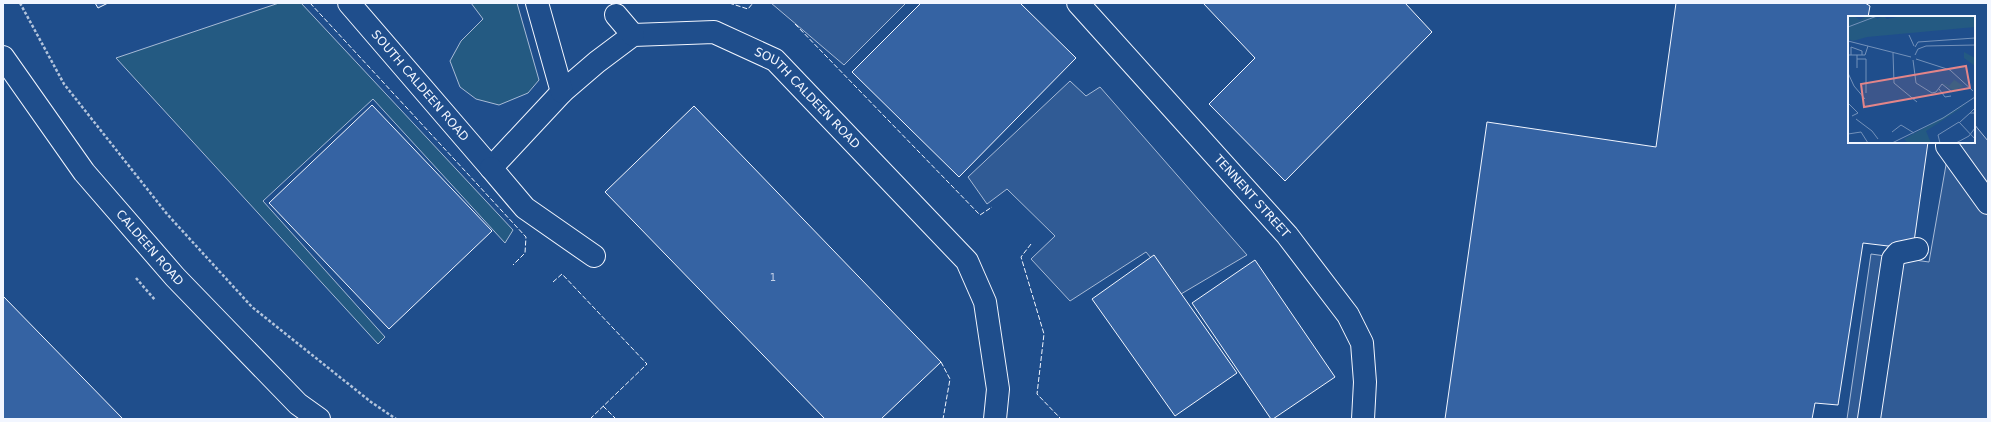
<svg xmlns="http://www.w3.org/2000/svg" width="1991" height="422" font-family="'DejaVu Sans',sans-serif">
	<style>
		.green { fill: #245a82; stroke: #a8bbd7 }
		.parking { fill: #305b95; stroke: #a8bbd7 }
		.building { fill: #3563a3; stroke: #f2f6ff }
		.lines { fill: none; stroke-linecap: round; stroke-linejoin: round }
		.minor-casing { stroke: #f2f6ff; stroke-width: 24 }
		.path { stroke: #b3c4dc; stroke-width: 2.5; stroke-dasharray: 3 2; stroke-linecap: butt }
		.minor { stroke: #1f4e8c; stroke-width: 22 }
		.fence { stroke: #f2f6ff; stroke-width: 1; stroke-dasharray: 5 2; stroke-linecap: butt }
		.labels { text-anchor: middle; stroke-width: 3; stroke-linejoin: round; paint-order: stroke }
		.number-label { font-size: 10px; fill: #c3d1e8 }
		.street-label { font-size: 12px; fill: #f2f6ff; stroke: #1f4e8c }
		.inset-road { fill: none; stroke: #7391ba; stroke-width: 1 }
		.view { fill: #e38589; fill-opacity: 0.15; stroke: #e38589; stroke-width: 2 }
		.inset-edge { fill: none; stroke: #f2f6ff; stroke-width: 2 }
	</style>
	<rect width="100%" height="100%" fill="#1f4e8c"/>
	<path class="green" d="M279 3H301L513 230 505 243 373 99 263 201 385 337 378 344 116 58Z
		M471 3H517L539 80 528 93 499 105 476 99 460 87 450 61 461 41 483 19Z"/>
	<path class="parking" d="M771 3H906L844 65Z
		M1070 81 1086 96 1100 87 1247 255 1181 294 1146 252 1070 301 1031 259 1055 236 1007 189 987 204 968 177Z
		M1974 124 1988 141V419H1847L1871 254 1929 262 1950 142H1974Z"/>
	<path class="building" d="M95 3H108L98 8Z
		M921 3H1020L1076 58 959 177 852 72Z
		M1203 3H1405L1432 32 1285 181 1209 104 1255 58Z
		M1676 3H1865L1870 6 1868 17H1849V142H1928L1913 249 1863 243 1838 405 1815 403 1812 419H1445L1487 122 1656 147Z
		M372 105 492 231 389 329 269 203Z
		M694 106 941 362 881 419H825L605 192Z
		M1154 255 1237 373 1175 416 1092 299Z
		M1255 260 1335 377 1273 419H1271L1192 303Z
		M3 296 123 419H3Z"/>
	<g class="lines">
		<g class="minor-casing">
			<g id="minor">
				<path id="s1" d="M349 3 491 168 562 92 597 62 633 35 714 32 775 60 967 261 985 302 998 389 995 419"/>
				<path d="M537 3 562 92"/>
				<path id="s2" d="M1078 3 1287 235 1348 315 1362 343 1365 382 1363 419"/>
				<path d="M616 15 633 35"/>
				<path id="s3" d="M3 57 84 172 175 277 298 404 319 419"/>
				<path d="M1947 146 1988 203"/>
				<path d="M491 168 525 208 594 256"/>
				<path d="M1869 419 1893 259 1898 253 1917 249"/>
			</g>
		</g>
		<path class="path" d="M20 3 64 84 167 214 252 307 371 402 396 419
			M136 278 155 300"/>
		<use href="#minor" class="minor"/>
		<path class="fence" d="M310 3 526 237 525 253 513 265
			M729 3 748 9 753 3
			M795 24 980 215 992 207
			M1031 244 1021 257 1044 334 1037 394 1061 419
			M553 282 562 274 647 364 590 419
			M941 362 950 379 943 419
			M603 406 616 419"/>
	</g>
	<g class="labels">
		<g class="number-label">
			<text x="773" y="281">1</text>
		</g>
		<g class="street-label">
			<text dy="4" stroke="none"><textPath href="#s1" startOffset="109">SOUTH CALDEEN ROAD</textPath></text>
			<text dy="4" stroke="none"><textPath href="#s1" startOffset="610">SOUTH CALDEEN ROAD</textPath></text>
			<text dy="4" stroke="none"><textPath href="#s2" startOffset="260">TENNENT STREET</textPath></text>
			<text dy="4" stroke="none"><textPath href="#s3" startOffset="241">CALDEEN ROAD</textPath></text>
		</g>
	</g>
	<g transform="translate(1848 16)">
		<rect width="127" height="127" fill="#1f4e8c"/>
		<path d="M0 0H6L12 4 18 0H28L29 3 36 0 39 3 54 0H127V11L19 21 5 25 0 23ZM116 36 127 42V50L116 42ZM98 58 115 70 106 75 92 65 101 70 106 64ZM121 87 78 115 83 127H60L56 123Z" fill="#245a82"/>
		<path class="inset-road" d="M0 11 29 0M61 19 66 30M0 25 63 41M67 31 70 26 127 22M45 37 46 67 69 86M0 39H17L20 30M3 39V31L14 35V39M9 39V52M67 39 70 33 78 30 127 29M9 43H18V77M68 43 102 54 125 75M65 44 68 67 84 77 88 76 94 68 104 76M0 57 6 70 17 83M91 73 97 81 103 80M0 87 10 97 4 100M127 94 126 93 122 97H127M8 103 24 115 30 123M112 106 122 97M44 116 53 109 66 117M0 118 13 116 20 127M44 127 95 102 127 81M92 127 90 119 111 106 127 123M108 127 121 120 127 112"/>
		<path class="view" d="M118 50 122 72 16 91 13 68Z"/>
		<rect width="127" height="127" class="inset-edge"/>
	</g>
	<rect width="1991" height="422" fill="none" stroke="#f2f6ff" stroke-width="8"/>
</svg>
